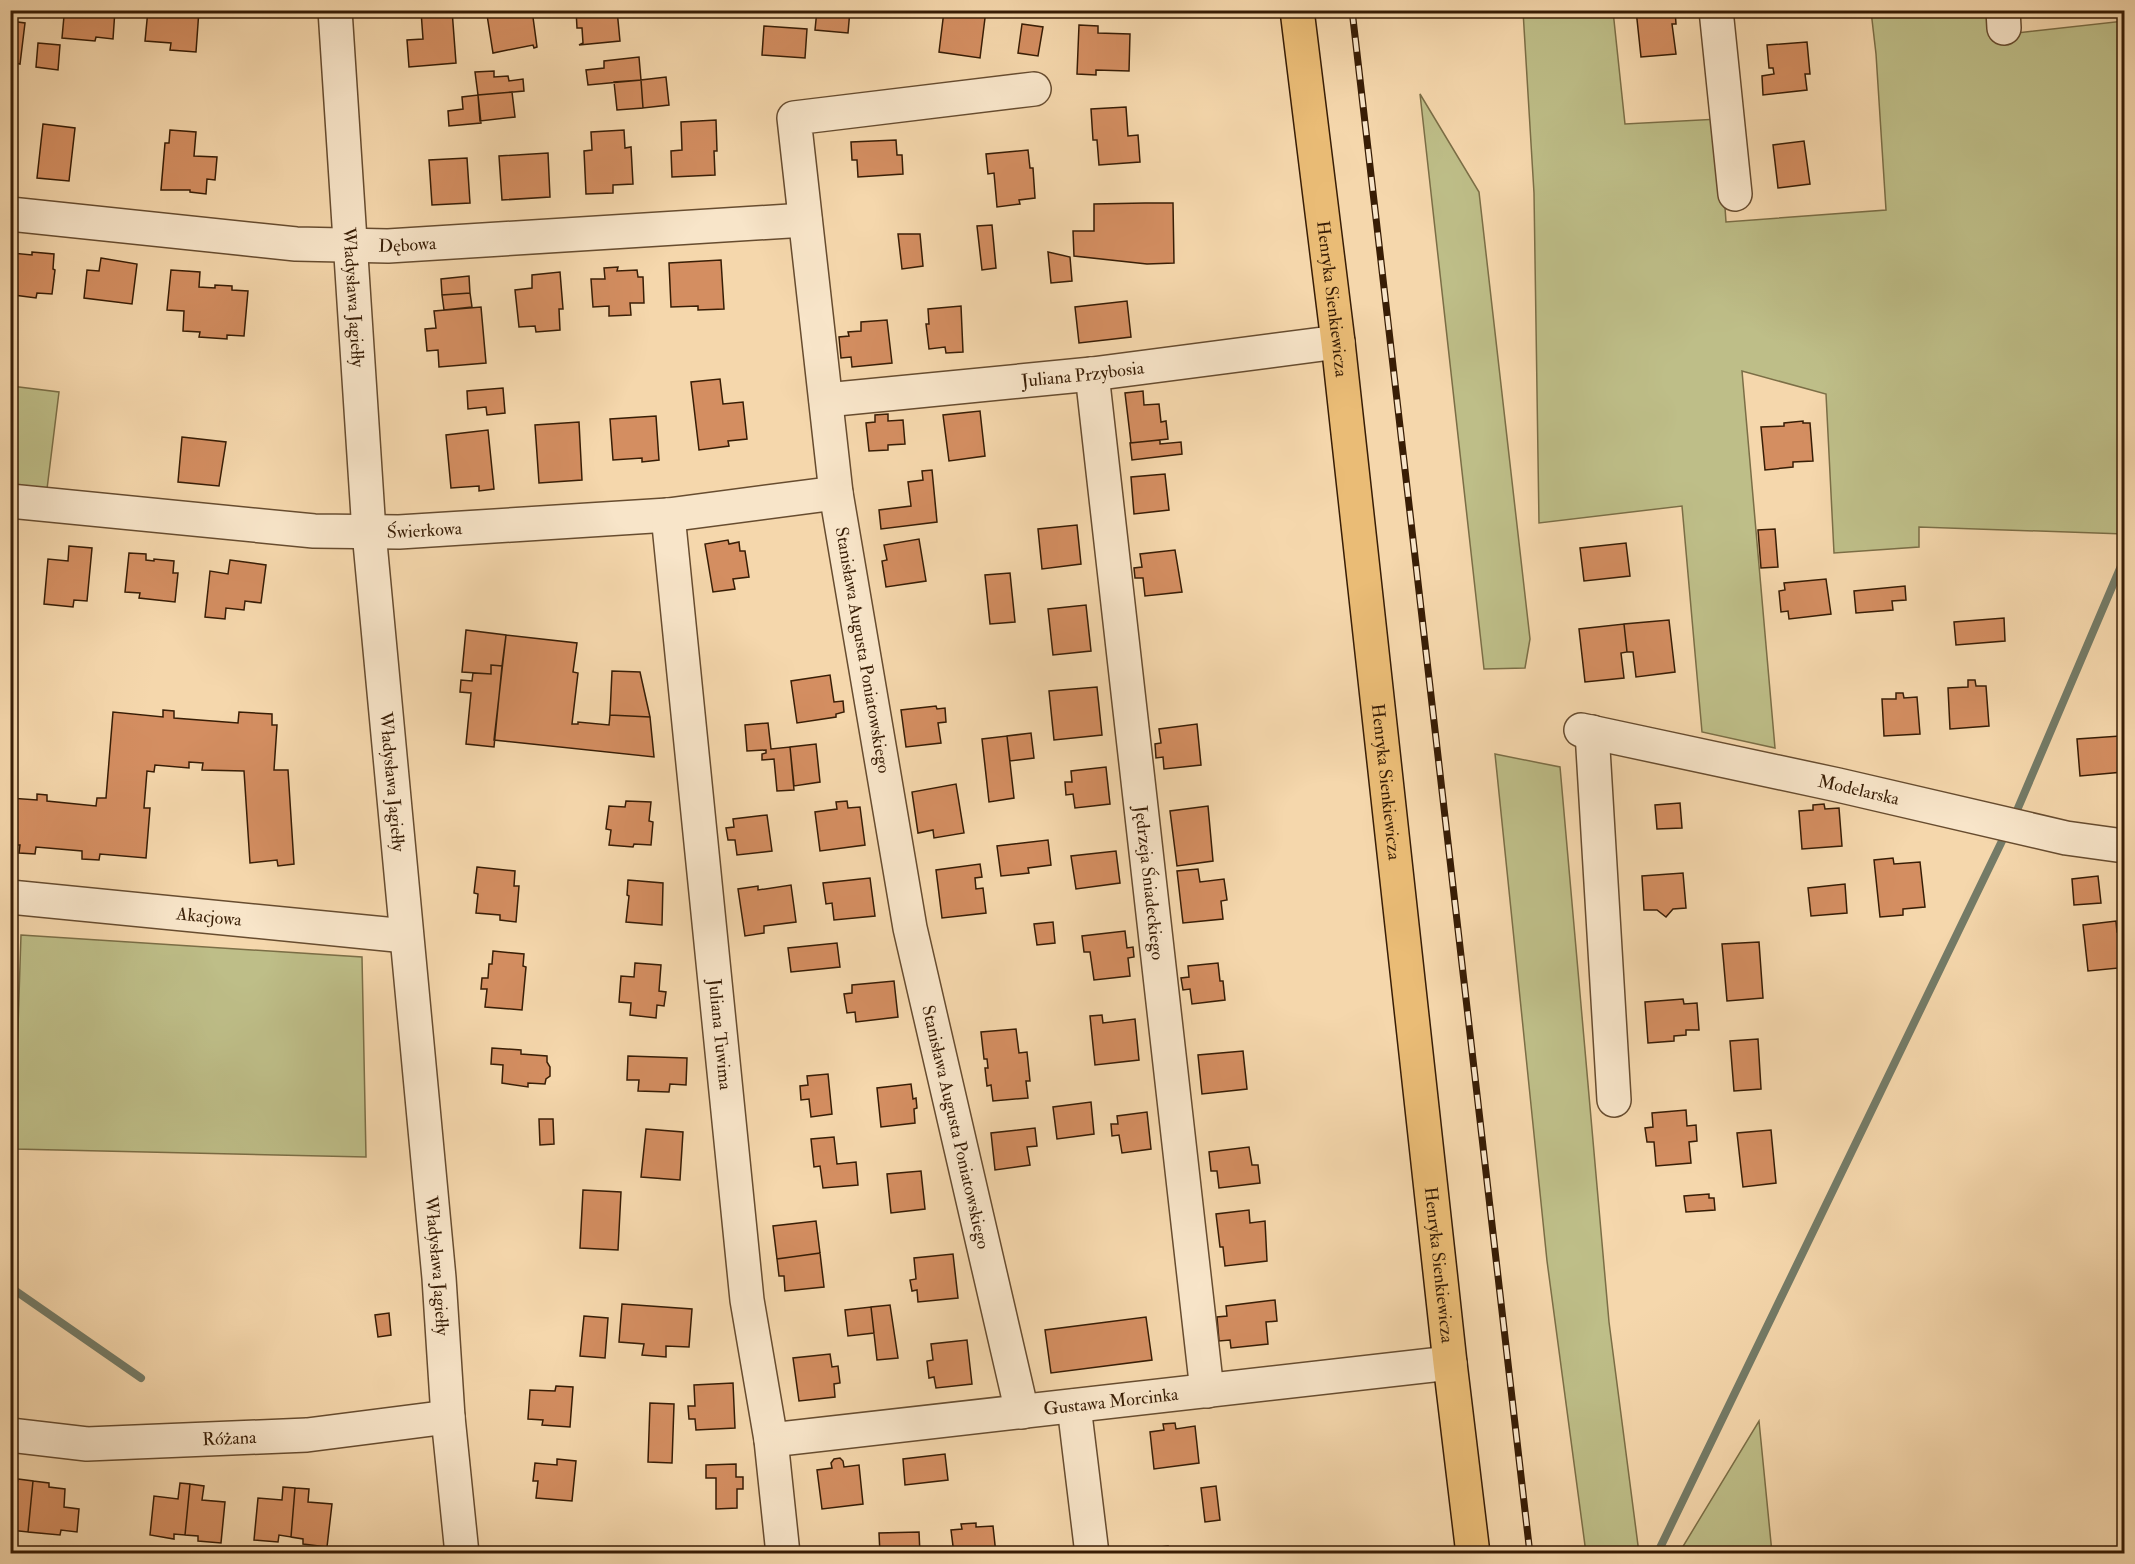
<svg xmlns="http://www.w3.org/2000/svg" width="2135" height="1564" font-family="'IM FELL Double Pica',serif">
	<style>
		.green { fill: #bebe88; stroke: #7b6e46; stroke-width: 1.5 }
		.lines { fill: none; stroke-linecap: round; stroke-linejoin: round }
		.stream { stroke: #747b67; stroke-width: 8 }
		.building { fill: #d48e61; stroke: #381d05; stroke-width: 1.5 }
		.minor-casing { stroke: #674c2f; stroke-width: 36 }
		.major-casing { stroke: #381d05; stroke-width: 36 }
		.minor { stroke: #f8e5c9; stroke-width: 33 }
		.major { stroke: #eabc76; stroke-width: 33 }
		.rail-casing { stroke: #381d05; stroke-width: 7 }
		.rail { stroke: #f8e5c9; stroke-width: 4.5; stroke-dasharray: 14; stroke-linecap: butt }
		.labels { text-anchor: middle; stroke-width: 4.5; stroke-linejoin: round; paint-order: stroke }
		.street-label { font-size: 18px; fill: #381d05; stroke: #f8e5c9 }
	</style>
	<rect width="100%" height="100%" fill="#f5d7ac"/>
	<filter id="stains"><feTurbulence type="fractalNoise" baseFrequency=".00333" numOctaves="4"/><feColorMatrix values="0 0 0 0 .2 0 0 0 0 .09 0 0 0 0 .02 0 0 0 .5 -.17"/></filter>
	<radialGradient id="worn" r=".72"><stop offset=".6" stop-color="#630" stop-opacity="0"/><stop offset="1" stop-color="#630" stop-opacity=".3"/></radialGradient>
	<path class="green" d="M1523 11H1613L1625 124 1719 119 1726 222 1886 210 1876 54 1871 11H1991L2017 33 2124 21V534L1919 527V547L1834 553 1826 394 1742 371 1775 748 1702 732 1682 506 1539 523 1534 193Z
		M1420 94 1479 192 1530 639 1525 668 1484 669Z
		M11 386 59 392 47 489 11 486Z
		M1495 754 1560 767 1609 1322 1639 1553H1586L1547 1261Z
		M21 935 362 957 366 1157 14 1149Z
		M1759 1421 1772 1553H1679Z"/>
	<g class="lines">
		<path class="stream" d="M2018 808 2124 559
			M10 1287 141 1378
			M1657 1554 2002 841"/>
	</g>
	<path class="building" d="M69 10H115L113 39 96 37 95 41 62 38 64 16H69Z
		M148 10H199L196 52 170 50 171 43 145 41Z
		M452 10 456 63 409 67 407 40 423 39 421 11Z
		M508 10H532L537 47 534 48 533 45 493 53 487 15 508 12Z
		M576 10H617L620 41 579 45 583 43 582 28H577Z
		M817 10H850L848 33 815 30Z
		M958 10H986L980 58 939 52 944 11 958 13Z
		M1636 10H1675L1676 24H1672L1676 54 1641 57Z
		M10 21 25 23 20 64 10 62Z
		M1022 24 1043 27 1038 56 1018 53Z
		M1079 25 1098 26V33L1130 34 1129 71 1096 70V75L1077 74Z
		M764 26 807 29 805 58 762 55Z
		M1807 42 1810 74H1805L1807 90 1763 95 1762 76 1774 74 1773 68H1769L1767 45Z
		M38 43 60 45 58 70 36 67Z
		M639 57 641 80 588 85 586 70 604 68V61Z
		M494 71V77L508 76 509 81 523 79 524 91 478 95 475 72Z
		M666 77 669 105 643 108 641 80Z
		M641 80 643 108 617 110 614 82Z
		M512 92 515 117 480 121 478 95Z
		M478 95 481 123 449 126 448 111 463 109 462 97Z
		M1126 107 1128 136 1138 135 1140 162 1099 165 1097 140H1093L1091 109Z
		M716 120 717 151H714L715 175 672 177 671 151 682 150 681 122Z
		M43 124 75 128 69 181 37 178Z
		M170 130 196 132 194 156 217 157 215 180 207 179 206 194 190 192V190H161L165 143H169Z
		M624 130 625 148 631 147 633 184 613 185V193L586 194 584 151 592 150 591 132Z
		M896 140 897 155H902L903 174 858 177 857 160H852L851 142Z
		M1804 141 1810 184 1778 188 1773 145Z
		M1028 150 1030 168H1033L1035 198 1019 200 1020 204 997 207 994 173 988 174 986 154Z
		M548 153 550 197 502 200 499 156Z
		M467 158 470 203 432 205 429 160Z
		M1145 203H1173L1174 263 1147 264 1074 256 1073 231H1094V204Z
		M992 225 996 268 982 270 977 226Z
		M898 234H920L923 266 902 269Z
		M32 252 54 254 53 269 55 270 52 294 37 293 36 298 14 295 16 278H10L12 253 32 255Z
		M1048 252 1070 257 1072 281 1051 283Z
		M101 258 137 264 132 304 84 298 87 270 99 271Z
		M721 260 724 309 698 310V306L671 307 669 263Z
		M618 267 617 271 637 270 638 277H643L644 303H630L631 315 609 316V306L593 307 591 279H605L604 268Z
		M171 270 200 272 199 287 215 288V285L232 286V290L248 291 244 336 227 335V339L199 337 200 332 183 331 184 311 167 310Z
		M560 272 563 309H559L560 330 536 332 535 326 519 327 515 290 532 288V275Z
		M469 276 470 293 442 295 441 279Z
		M470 293 472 307 444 310 442 295Z
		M1127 301 1131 337 1079 343 1075 307Z
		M961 306 963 352 946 353 945 347 929 349 926 324H929L928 309Z
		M481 307 486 363 439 367 438 350 427 351 425 329 436 328 434 311Z
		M887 320 892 363 852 367 851 357 841 358 839 337 849 336 848 332 861 331V322Z
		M720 379 723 404 743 402 747 439 728 441 729 446 699 450 691 382Z
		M503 388 505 413 487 415 486 407 468 409 467 391Z
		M1143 391 1144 405 1159 404 1161 422 1166 421 1168 439 1131 443 1125 393Z
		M980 411 985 456 949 461 943 415Z
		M888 414V421L903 420 905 444 888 445V450L869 451 866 423 875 422V415Z
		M656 416 659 460 642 462V458L613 460 610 419Z
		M1803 421V423H1810L1813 461 1793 462V467L1765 470 1761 427 1784 426V423Z
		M579 422 582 480 539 483 535 425Z
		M488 430 494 489 479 491V486L451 488 446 435Z
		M182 437 226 442 219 486 178 482Z
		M1160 440V444L1181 442 1182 454 1132 460 1130 443Z
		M932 470 937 522 881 529 879 510 911 506 908 482 923 480 922 471Z
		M1165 474 1169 510 1134 514 1131 477Z
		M1077 525 1081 564 1042 569 1038 529Z
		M1775 529 1778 567 1761 568 1758 530Z
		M919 539 926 581 886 587 882 561 887 560 884 545Z
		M728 540 729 544 739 542 740 551H745L749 577 733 579 735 589 713 592 705 544Z
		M1626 543 1630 576 1584 581 1580 548Z
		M69 546 92 548 87 601 74 600 73 607 44 604 48 559 68 561Z
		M1175 550 1182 592 1145 596 1143 578H1135L1134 568 1142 567 1140 554Z
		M129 553 146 554V560L154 561V559L174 561 173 573H178L175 602 139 598 140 593 125 592Z
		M230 560 266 565 261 603 245 601 244 610 226 608 225 619 205 617 210 571 228 574Z
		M1010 573 1015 622 990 624 985 575Z
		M1826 579 1831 614 1789 619 1788 611 1781 612 1779 591 1785 590 1784 583Z
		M1905 586 1906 600 1892 601 1893 610 1856 613 1854 591Z
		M1086 605 1091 651 1053 655 1048 609Z
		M2004 618 2005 641 1956 645 1954 622Z
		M1669 620 1675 672 1636 677 1633 652H1627L1624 624Z
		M1624 624 1627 652 1621 653 1624 678 1585 682 1579 629Z
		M466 630 506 635 502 666 491 665V674L462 672Z
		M506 635 577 643 573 672 578 673 572 724H578V722L609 725 610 715 650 717 654 757 494 740Z
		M491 665 502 666 494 747 466 744 471 693 460 692 461 680 472 681 473 673 491 674Z
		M612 671 640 672 650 717 610 715Z
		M830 675 834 702 843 701 844 712 836 714V717L797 723 791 681Z
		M1968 680H1975L1976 686H1986L1989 726 1950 729 1948 688 1968 687Z
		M1097 687 1102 735 1054 740 1049 691Z
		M1896 693H1903L1904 698 1917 697 1920 734 1884 736 1882 699H1896Z
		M936 706 937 709 945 708 946 722 938 723 941 743 906 747 901 710Z
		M163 710 174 711V718L238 723 239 712 272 714V725H277L274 770H288L294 864 278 866 277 860 250 863 244 771 202 770 203 763 189 762V768L155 765 154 772 147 771 144 808H150L146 858 100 854 99 860 82 859V851L36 847 35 854 19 853 20 845H10V798L37 800V794L47 795V801L96 806 97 798H106L113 712 163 717Z
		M768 723 771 749 790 747 794 790 777 791 774 759 762 760V754L766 753V750L747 751 745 725Z
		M1197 724 1201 765 1164 769 1163 757 1156 758 1155 744 1161 743 1159 729Z
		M1031 733 1034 758 1010 761 1007 736Z
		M1007 736 1014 798 989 802 982 739Z
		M2120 736 2123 772 2080 776 2077 739Z
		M816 744 820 782 794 786 790 747Z
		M1106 767 1110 804 1075 808 1073 794 1066 795 1065 782H1072L1071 771Z
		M956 784 964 833 934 838 933 830 918 833 912 792Z
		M626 801 651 802 649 821 653 822 651 845 634 844 633 847 609 845 611 830 606 829 609 806 625 807Z
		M847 801 848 808 860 807 865 845 820 851 815 812 837 809 836 802Z
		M1680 803 1682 828 1657 829 1655 805Z
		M1824 804 1825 809 1839 808 1842 846 1802 849 1799 811 1813 810V805Z
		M1208 806 1213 861 1177 866 1170 811Z
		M767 815 772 851 737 855 735 840H728L726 828 734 827 733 819Z
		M1048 840 1051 865 1028 868 1029 873 1001 876 997 846Z
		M1116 851 1120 883 1076 889 1071 856Z
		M1893 858 1894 864 1920 862 1925 907 1903 909V915L1880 917 1874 860Z
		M980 864 982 877 975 878 976 889 983 888 986 913 942 918 936 870Z
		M477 867 515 871 514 886H519L516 922 500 920V915L476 913 478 894 474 893Z
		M1198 869 1200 882 1224 879 1227 900 1221 901 1223 919 1183 923 1177 871Z
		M1683 873 1686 908 1673 909 1666 917 1657 910H1644L1642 876Z
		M2098 876 2101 903 2074 905 2072 879Z
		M870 878 875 916 834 920 832 903 826 904 823 883Z
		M628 880 663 883 662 925 626 922 629 896 627 895Z
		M1845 884 1847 913 1811 916 1808 888Z
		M791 885 796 922 764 926V933L745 936 738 889 758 886V890Z
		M2116 921 2117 932H2124V979L2119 980 2118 968 2088 971 2083 925Z
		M1053 922 1055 943 1037 945 1034 924Z
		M1125 931 1127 948 1133 947 1134 957 1128 958 1130 976 1094 980 1090 952H1084L1082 936Z
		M1759 942 1763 998 1727 1001 1722 944Z
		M837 943 840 967 791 972 788 948Z
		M493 951 524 954 523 966 526 967 522 1010 485 1007 487 989H481L482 978H488L489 964H492Z
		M635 963 661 965 659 991 666 992 664 1006 657 1005 656 1018 630 1015 631 1003 619 1002 621 976 634 977Z
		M1218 963 1220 981H1223L1225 1000 1192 1004 1190 989 1183 990 1181 978 1189 977 1188 966Z
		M894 981 898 1017 856 1022 855 1012 847 1013 844 994 852 993V985Z
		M1683 999 1684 1004 1697 1003 1699 1030H1686V1035L1674 1036V1041L1648 1043 1645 1002Z
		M1102 1015 1103 1023 1135 1019 1139 1060 1095 1065 1090 1016Z
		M1016 1029 1019 1053 1027 1052 1030 1081H1026L1028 1098 993 1101 991 1085 987 1086 985 1068H988L987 1059H984L981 1032Z
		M1758 1039 1761 1089 1734 1091 1730 1041Z
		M492 1048 521 1050V1054L547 1056V1062L550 1067V1076L546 1079 545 1084 528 1083V1087L502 1083 503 1065 491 1064Z
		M1243 1051 1247 1089 1202 1094 1198 1055Z
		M628 1056 687 1058 686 1085 670 1084 669 1092 638 1091 639 1080H627Z
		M828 1074 832 1114 811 1117 809 1099 801 1100 800 1086 808 1085 807 1076Z
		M911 1084 913 1099 916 1098 917 1108 914 1109 915 1123 881 1127 877 1088Z
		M1091 1102 1094 1134 1057 1139 1053 1107Z
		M1686 1110 1687 1126 1696 1125 1697 1141 1689 1142 1691 1163 1656 1166 1654 1142H1647L1645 1128 1653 1127 1652 1113Z
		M1147 1112 1151 1149 1122 1153 1119 1135 1112 1136 1111 1124H1118L1117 1116Z
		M539 1119H553L554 1144 540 1145Z
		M1035 1128 1037 1146 1027 1147 1030 1165 995 1170 991 1133Z
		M646 1129 683 1132 680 1180 641 1177Z
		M1771 1130 1776 1183 1743 1187 1737 1133Z
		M834 1137 837 1164 856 1162 858 1185 823 1188 820 1166 814 1167 811 1139Z
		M1249 1147 1252 1165H1258L1260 1183 1219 1188 1217 1171H1211L1209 1152Z
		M921 1171 925 1209 891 1213 887 1174Z
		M583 1190 621 1192 618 1250 580 1248Z
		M2120 1191H2124L2123 1270 2119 1218 2122 1217Z
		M1709 1194V1198H1714L1715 1210 1686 1212 1684 1196Z
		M1249 1210 1250 1223 1265 1221 1267 1261 1225 1266 1223 1247H1220L1216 1214Z
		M816 1221 820 1253 777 1259 773 1226Z
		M820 1253 824 1287 785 1291 784 1276H779L777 1259Z
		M953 1254 958 1298 918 1302 917 1290 912 1291 910 1280 916 1279 914 1258Z
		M1275 1300 1277 1321 1266 1322 1268 1344 1231 1348 1230 1340 1219 1341 1217 1317 1227 1316 1226 1306Z
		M622 1304 692 1309 689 1347 666 1346V1357L642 1355 644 1344 619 1342Z
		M890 1305 898 1358 877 1360 871 1307Z
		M871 1307 874 1333 848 1336 845 1310Z
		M389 1313 391 1335 378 1337 375 1315Z
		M584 1316 608 1318 605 1358 580 1356Z
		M1146 1317 1152 1360 1051 1373 1045 1330Z
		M967 1340 972 1384 936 1388 934 1377 929 1378 927 1361 933 1360 931 1344Z
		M830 1354 832 1367 838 1366 840 1383 834 1384 835 1397 799 1401 793 1358Z
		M733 1383 735 1428 696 1430 695 1419H689L688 1406H695L694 1385Z
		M556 1386 573 1387 570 1427 542 1425 543 1420 528 1419 530 1390 555 1391Z
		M650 1403 674 1404 672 1463 648 1462Z
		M1175 1423 1176 1429 1195 1426 1199 1463 1154 1469 1150 1432 1164 1430 1163 1424Z
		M945 1454 948 1480 905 1485 903 1459Z
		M840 1458 843 1461 844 1467 859 1465 863 1504 822 1509 817 1470 832 1468 831 1463 834 1459Z
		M557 1459 576 1461 572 1501 536 1498 538 1481H533L535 1463 557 1465Z
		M736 1464V1477H743V1489H737V1508L716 1509V1478H706V1465Z
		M18 1479 33 1481 28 1532 10 1530V1483L17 1484Z
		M33 1481 49 1483V1487L65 1489 64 1507 79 1509 77 1532 61 1530 60 1535 28 1532Z
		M180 1483 190 1484 185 1535 174 1534V1539L150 1535 154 1496 178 1499Z
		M190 1484 204 1486 202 1500 225 1502 221 1543 198 1541V1536L185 1535Z
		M1216 1486 1220 1520 1205 1522 1201 1488Z
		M283 1487 295 1488 291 1537 279 1535 278 1542 254 1540 258 1498 282 1500Z
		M295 1488 309 1489 308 1502 332 1504 327 1547 303 1544V1539L291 1537Z
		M976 1523V1527L993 1526 996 1554H954L951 1530 962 1529 961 1524Z
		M919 1532 920 1554H880L879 1533Z
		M1168 1546V1554H1143L1142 1549Z"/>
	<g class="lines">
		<g class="minor-casing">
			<g id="minor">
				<path id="s1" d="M335 10 369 532 439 1278 448 1417 462 1554"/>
				<path d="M1716 10 1735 194"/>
				<path d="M2003 10 2004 28"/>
				<path id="s2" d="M10 214 296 244 388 246 805 220"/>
				<path id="s3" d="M1092 374 1207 1391"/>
				<path id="s4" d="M826 400 1092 374 1338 342"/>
				<path id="s5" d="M10 501 314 531 399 532 668 515 836 493"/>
				<path id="s6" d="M668 515 747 1300 771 1440 783 1554"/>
				<path id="s7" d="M1581 730 1838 785 2066 838 2124 846"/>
				<path d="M1592 732 1614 1100"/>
				<path id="s8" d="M10 897 406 936"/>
				<path d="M1074 1406 1092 1554"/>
				<path d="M1022 1412 910 928 836 493 794 118 1034 89"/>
				<path id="s9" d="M10 1435 87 1444 307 1435 448 1417"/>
				<path id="s10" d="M771 1440 1450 1363"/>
			</g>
		</g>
		<g class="major-casing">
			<g id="major">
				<path id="s11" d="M1297 10 1338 342 1450 1363 1473 1554"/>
			</g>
		</g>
		<use href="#minor" class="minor"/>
		<use href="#major" class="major"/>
		<g class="rail-casing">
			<path id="rail" d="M1352 10 1530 1554"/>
		</g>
		<use href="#rail" class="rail"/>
	</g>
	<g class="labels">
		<g class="street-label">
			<text dy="6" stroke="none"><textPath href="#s2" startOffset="399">Dębowa</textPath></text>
			<text dy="6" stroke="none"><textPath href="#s1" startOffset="288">Władysława Jagiełły</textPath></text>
			<text dy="6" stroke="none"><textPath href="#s11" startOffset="291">Henryka Sienkiewicza</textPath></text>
			<text dy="6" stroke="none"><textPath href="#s4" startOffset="258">Juliana Przybosia</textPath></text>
			<text dy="6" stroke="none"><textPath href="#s5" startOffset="416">Świerkowa</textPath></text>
			<text transform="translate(863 650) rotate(80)" y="6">Stanisława Augusta Poniatowskiego</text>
			<text dy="6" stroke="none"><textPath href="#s11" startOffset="777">Henryka Sienkiewicza</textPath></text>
			<text dy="6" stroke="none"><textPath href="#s1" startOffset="774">Władysława Jagiełły</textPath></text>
			<text dy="6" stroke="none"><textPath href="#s7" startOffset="284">Modelarska</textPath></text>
			<text dy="6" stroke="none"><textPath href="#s3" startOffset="512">Jędrzeja Śniadeckiego</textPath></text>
			<text dy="6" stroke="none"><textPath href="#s8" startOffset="200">Akacjowa</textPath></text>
			<text dy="6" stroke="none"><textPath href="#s6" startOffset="522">Juliana Tuwima</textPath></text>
			<text transform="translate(956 1127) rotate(77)" y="6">Stanisława Augusta Poniatowskiego</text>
			<text dy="6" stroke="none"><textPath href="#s11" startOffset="1263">Henryka Sienkiewicza</textPath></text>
			<text dy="6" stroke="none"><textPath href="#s1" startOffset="1260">Władysława Jagiełły</textPath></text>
			<text dy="6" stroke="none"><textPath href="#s10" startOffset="342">Gustawa Morcinka</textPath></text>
			<text dy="6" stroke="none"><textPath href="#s9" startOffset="220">Różana</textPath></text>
		</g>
	</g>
	<rect width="2135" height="1564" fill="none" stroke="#f5d7ac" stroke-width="36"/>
	<rect x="12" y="12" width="2111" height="1540" fill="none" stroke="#381d05" stroke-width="3"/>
	<rect x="18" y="18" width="2099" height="1528" fill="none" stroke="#381d05" stroke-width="1.5"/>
	<rect width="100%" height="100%" filter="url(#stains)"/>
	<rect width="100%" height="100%" fill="url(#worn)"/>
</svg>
